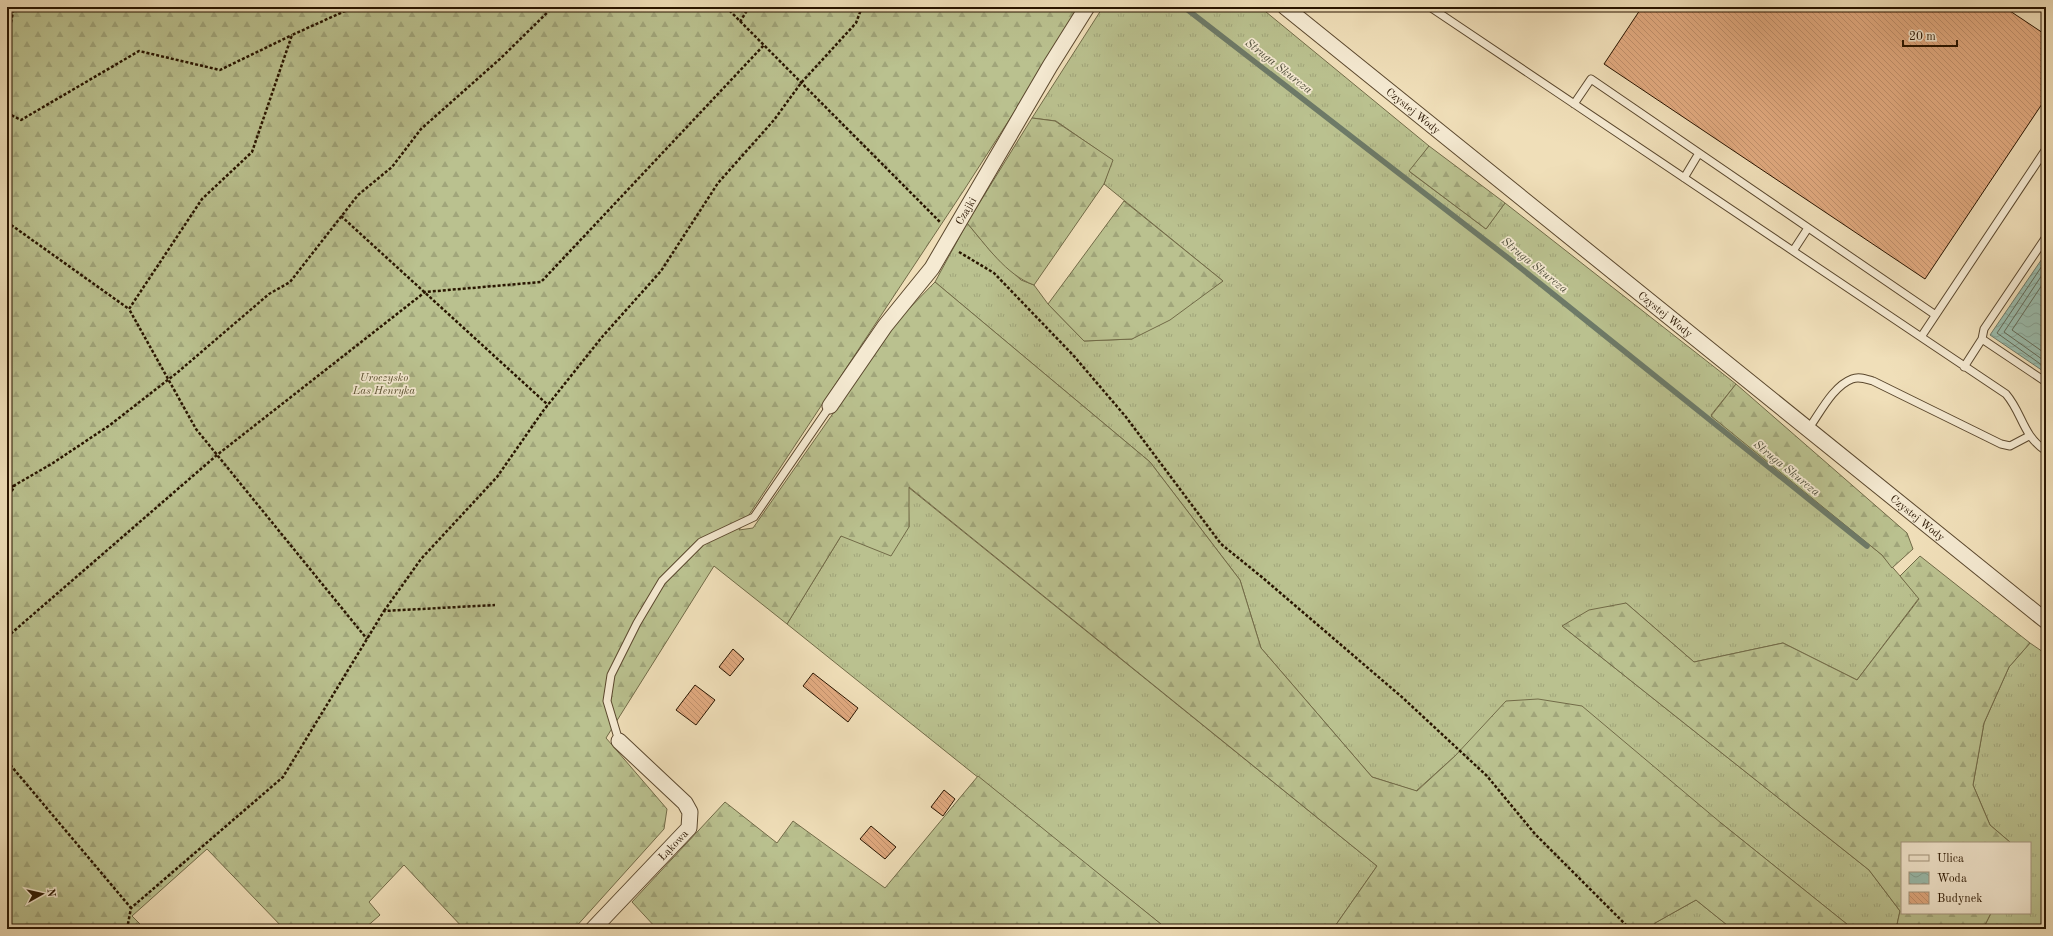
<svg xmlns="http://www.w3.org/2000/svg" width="2053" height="936" font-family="'Old Standard TT',serif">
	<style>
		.grass { fill: url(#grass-tufts); stroke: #726b48 }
		.forest { fill: url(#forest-firs); stroke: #726b48 }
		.water { fill: url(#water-waves); stroke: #6d7a68 }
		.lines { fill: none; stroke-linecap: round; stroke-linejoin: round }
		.shore { stroke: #626957; stroke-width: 1 }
		.stream { stroke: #6d7a68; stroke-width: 5.5 }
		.building { fill: url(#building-back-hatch); stroke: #291500 }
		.service-casing { stroke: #5b482e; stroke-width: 9 }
		.minor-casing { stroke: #5b482e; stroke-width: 17 }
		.path { stroke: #291500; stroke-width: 2.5; stroke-dasharray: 3 2; stroke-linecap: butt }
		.service { stroke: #f5ead2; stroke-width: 7 }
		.minor { stroke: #f5ead2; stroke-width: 15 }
		.labels { text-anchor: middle; stroke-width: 3.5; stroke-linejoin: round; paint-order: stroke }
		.street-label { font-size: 11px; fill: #291500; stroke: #f5ead2 }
		.park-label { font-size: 11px; font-style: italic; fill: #5c5132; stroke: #f5ead2 }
		.water-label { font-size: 12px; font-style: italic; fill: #51503d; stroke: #f5ead2 }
	</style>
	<defs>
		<pattern id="grass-tufts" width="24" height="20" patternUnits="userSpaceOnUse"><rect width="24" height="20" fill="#bac18f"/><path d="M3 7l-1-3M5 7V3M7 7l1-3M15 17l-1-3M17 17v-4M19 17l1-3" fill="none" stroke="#a0a57a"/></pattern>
		<pattern id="forest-firs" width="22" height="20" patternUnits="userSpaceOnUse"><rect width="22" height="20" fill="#bac18f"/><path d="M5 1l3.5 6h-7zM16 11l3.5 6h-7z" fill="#a0a57a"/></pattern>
		<pattern id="water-waves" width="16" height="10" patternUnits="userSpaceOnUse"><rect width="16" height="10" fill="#9abdae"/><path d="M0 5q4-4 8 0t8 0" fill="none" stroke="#85a294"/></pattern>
		<pattern id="building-back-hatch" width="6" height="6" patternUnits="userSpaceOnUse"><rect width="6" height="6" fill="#e1aa80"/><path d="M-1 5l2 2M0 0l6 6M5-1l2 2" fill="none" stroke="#c1916d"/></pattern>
	</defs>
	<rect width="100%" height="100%" fill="#f0dfb9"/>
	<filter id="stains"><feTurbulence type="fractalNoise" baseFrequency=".005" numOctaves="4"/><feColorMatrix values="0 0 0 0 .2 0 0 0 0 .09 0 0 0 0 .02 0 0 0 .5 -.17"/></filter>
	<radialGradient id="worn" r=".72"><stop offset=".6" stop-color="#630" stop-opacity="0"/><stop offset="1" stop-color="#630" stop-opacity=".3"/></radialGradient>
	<path class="grass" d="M1103 7H1260L1429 146 1410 172 1486 229 1505 203 1736 384 1711 415 1882 555 1919 598 1857 680 1783 643 1694 662 1626 603 1562 626 1869 870 1900 911 1896 929H1853L1721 823 1455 756 1416 791 1372 777 1261 648 1240 580 1150 462 935 282 967 223 993 254 1021 280 1034 285 1048 304 1084 341 1132 339 1223 281 1104 184 1112 160 1056 121 1032 118Z
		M908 487 1377 866 1333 929H1167L787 624 841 536 909 527Z
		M2030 643 2046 654V929H1983L1991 913H2030V843H2011L1990 825 1973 785 1984 723 2009 667Z
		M1696 900 1732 929H1652L1655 923Z"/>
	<path class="forest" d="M7 7H1082L964 190 739 530 753 528 899 319 935 282 1150 462 1240 580 1261 648 1372 777 1417 791 1455 756 1506 701 1538 699 1582 706 1721 823 1853 929H1732L1696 900 1655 923 1652 929H1333L1377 866 909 487V527L891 556 841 536 787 624 714 566 606 738 667 809 664 829 574 929H464L404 865 369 902 380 915 364 929H284L207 849 132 916 145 929H7Z
		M1032 118 1055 121 1113 160 1104 184 1034 285C1006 275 986 245 967 223Z
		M1429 146 1505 203 1486 229 1409 171Z
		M1124 201 1223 281 1170 320 1132 339 1084 341 1048 304Z
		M1736 384 1907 533 1913 549 1892 568 1882 555 1711 416Z
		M1920 556 2030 643 2009 667 1984 723 1973 785 1990 825 2011 843H1902V913H1991L1983 929H1896L1900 911 1869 870 1562 626 1589 610 1626 603 1694 662 1783 643 1857 680 1919 599 1900 576Z
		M978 776 1167 929H657L632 902 725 802 777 843 793 821 885 888Z"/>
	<path class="water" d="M2046 253V373L1990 335Z"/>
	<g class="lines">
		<path class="shore" d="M2046 260 1997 333 2046 368
			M2046 269 2004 332 2046 362
			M2046 279 2012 330 2046 354"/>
		<path class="stream" d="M1184 7 1512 261 1867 546"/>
	</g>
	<path class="building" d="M1642 7H2004L2046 35V98L1925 279 1604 64Z
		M733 649 744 659 730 676 719 667Z
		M813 673 858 708 848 722 803 686Z
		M695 685 715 700 696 725 676 710Z
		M944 790 955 799 943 816 931 807Z
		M871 826 896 847 885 859 860 839Z"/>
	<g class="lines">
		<g class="service-casing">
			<path id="service" d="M1430 7 1921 337 2046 149
				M1574 104 1591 79 1934 314
				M1684 178 1699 153
				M1793 251 1808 228
				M1921 337 2006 394C2023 414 2022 435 2046 451
				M1982 339 2046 382
				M1964 367 1982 339 1984 329 2046 237
				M1809 428C1820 413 1833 386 1852 379 1859 376 1866 379 1873 381L2001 444 2010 446 2029 436
				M619 741 607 701 611 675 637 623 662 581 701 542 754 517 830 406"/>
		</g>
		<g class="minor-casing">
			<g id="minor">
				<path id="s1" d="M1285 7 2046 621"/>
				<path id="s2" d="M830 406 885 326 932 268 1050 66 1087 7"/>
				<path id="s3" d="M593 929 689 828 690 812 685 803 619 741"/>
			</g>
		</g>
		<path class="path" d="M349 7 345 11 292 35 252 152 202 199 129 309 196 429 367 639
			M726 7 940 222
			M7 14 14 8
			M740 22 749 7
			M7 42 14 7
			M7 113 21 120 139 51 220 70 292 35
			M341 216 548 405
			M7 222 129 309
			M959 252 994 273 1073 355 1126 417 1221 544 1263 578 1403 698 1487 776 1535 834 1630 929
			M7 489 15 485
			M7 500 15 485 53 463 110 425 178 372 269 294 290 282 358 195 392 167 421 129 501 58 553 7
			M384 611 421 559 497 477 543 411 602 337 661 271 718 183 774 120 801 83 856 23 862 7
			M7 637 217 455 425 292 541 282 764 45
			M7 761 131 908
			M127 929 131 908 283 777 384 611 495 605"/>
		<use href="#service" class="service"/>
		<use href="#minor" class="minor"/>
	</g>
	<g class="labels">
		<g class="street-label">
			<text dy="4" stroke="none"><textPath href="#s1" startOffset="165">Czystej Wody</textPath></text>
			<text dy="4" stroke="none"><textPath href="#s2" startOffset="238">Czajki</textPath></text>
			<text dy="4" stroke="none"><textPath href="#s1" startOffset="489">Czystej Wody</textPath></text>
			<text dy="4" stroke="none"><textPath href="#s1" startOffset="813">Czystej Wody</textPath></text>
			<text dy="4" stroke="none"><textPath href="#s3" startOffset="116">Łąkowa</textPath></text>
		</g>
		<g class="park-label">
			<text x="384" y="381">Uroczysko<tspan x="384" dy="13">Las Henryka</tspan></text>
		</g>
		<g class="water-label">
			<text transform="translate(1279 66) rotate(38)" y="4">Struga Skurcza</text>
			<text transform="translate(1535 265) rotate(39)" y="4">Struga Skurcza</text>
			<text transform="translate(1787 468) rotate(39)" y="4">Struga Skurcza</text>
		</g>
	</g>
	<rect width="2053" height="936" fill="none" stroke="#f0dfb9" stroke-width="24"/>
	<rect x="8" y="8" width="2037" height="920" fill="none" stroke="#291500" stroke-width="2"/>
	<rect x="12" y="12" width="2029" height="912" fill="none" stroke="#291500"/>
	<rect x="1901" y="842" width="130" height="72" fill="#f5ead2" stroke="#a3957e"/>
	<rect x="1909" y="855" width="20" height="6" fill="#f5ead2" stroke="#a3957e"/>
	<text x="1937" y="862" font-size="12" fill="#291500">Ulica</text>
	<rect x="1909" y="872" width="20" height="12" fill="url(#water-waves)" stroke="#a3957e"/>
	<text x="1937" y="882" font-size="12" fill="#291500">Woda</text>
	<rect x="1909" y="892" width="20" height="12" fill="url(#building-back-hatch)" stroke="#a3957e"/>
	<text x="1937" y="902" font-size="12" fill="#291500">Budynek</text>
	<g transform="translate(42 894) rotate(82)" stroke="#f5ead2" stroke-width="3" paint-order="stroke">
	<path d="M0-3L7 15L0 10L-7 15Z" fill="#291500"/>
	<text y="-6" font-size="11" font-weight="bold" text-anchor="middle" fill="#291500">N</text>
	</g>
	<path d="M1903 40v6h54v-6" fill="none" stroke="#291500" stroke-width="2"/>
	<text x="1909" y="40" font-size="12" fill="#291500" stroke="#f5ead2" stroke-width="3" paint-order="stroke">20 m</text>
	<rect width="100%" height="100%" filter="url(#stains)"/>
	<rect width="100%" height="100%" fill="url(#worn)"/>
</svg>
